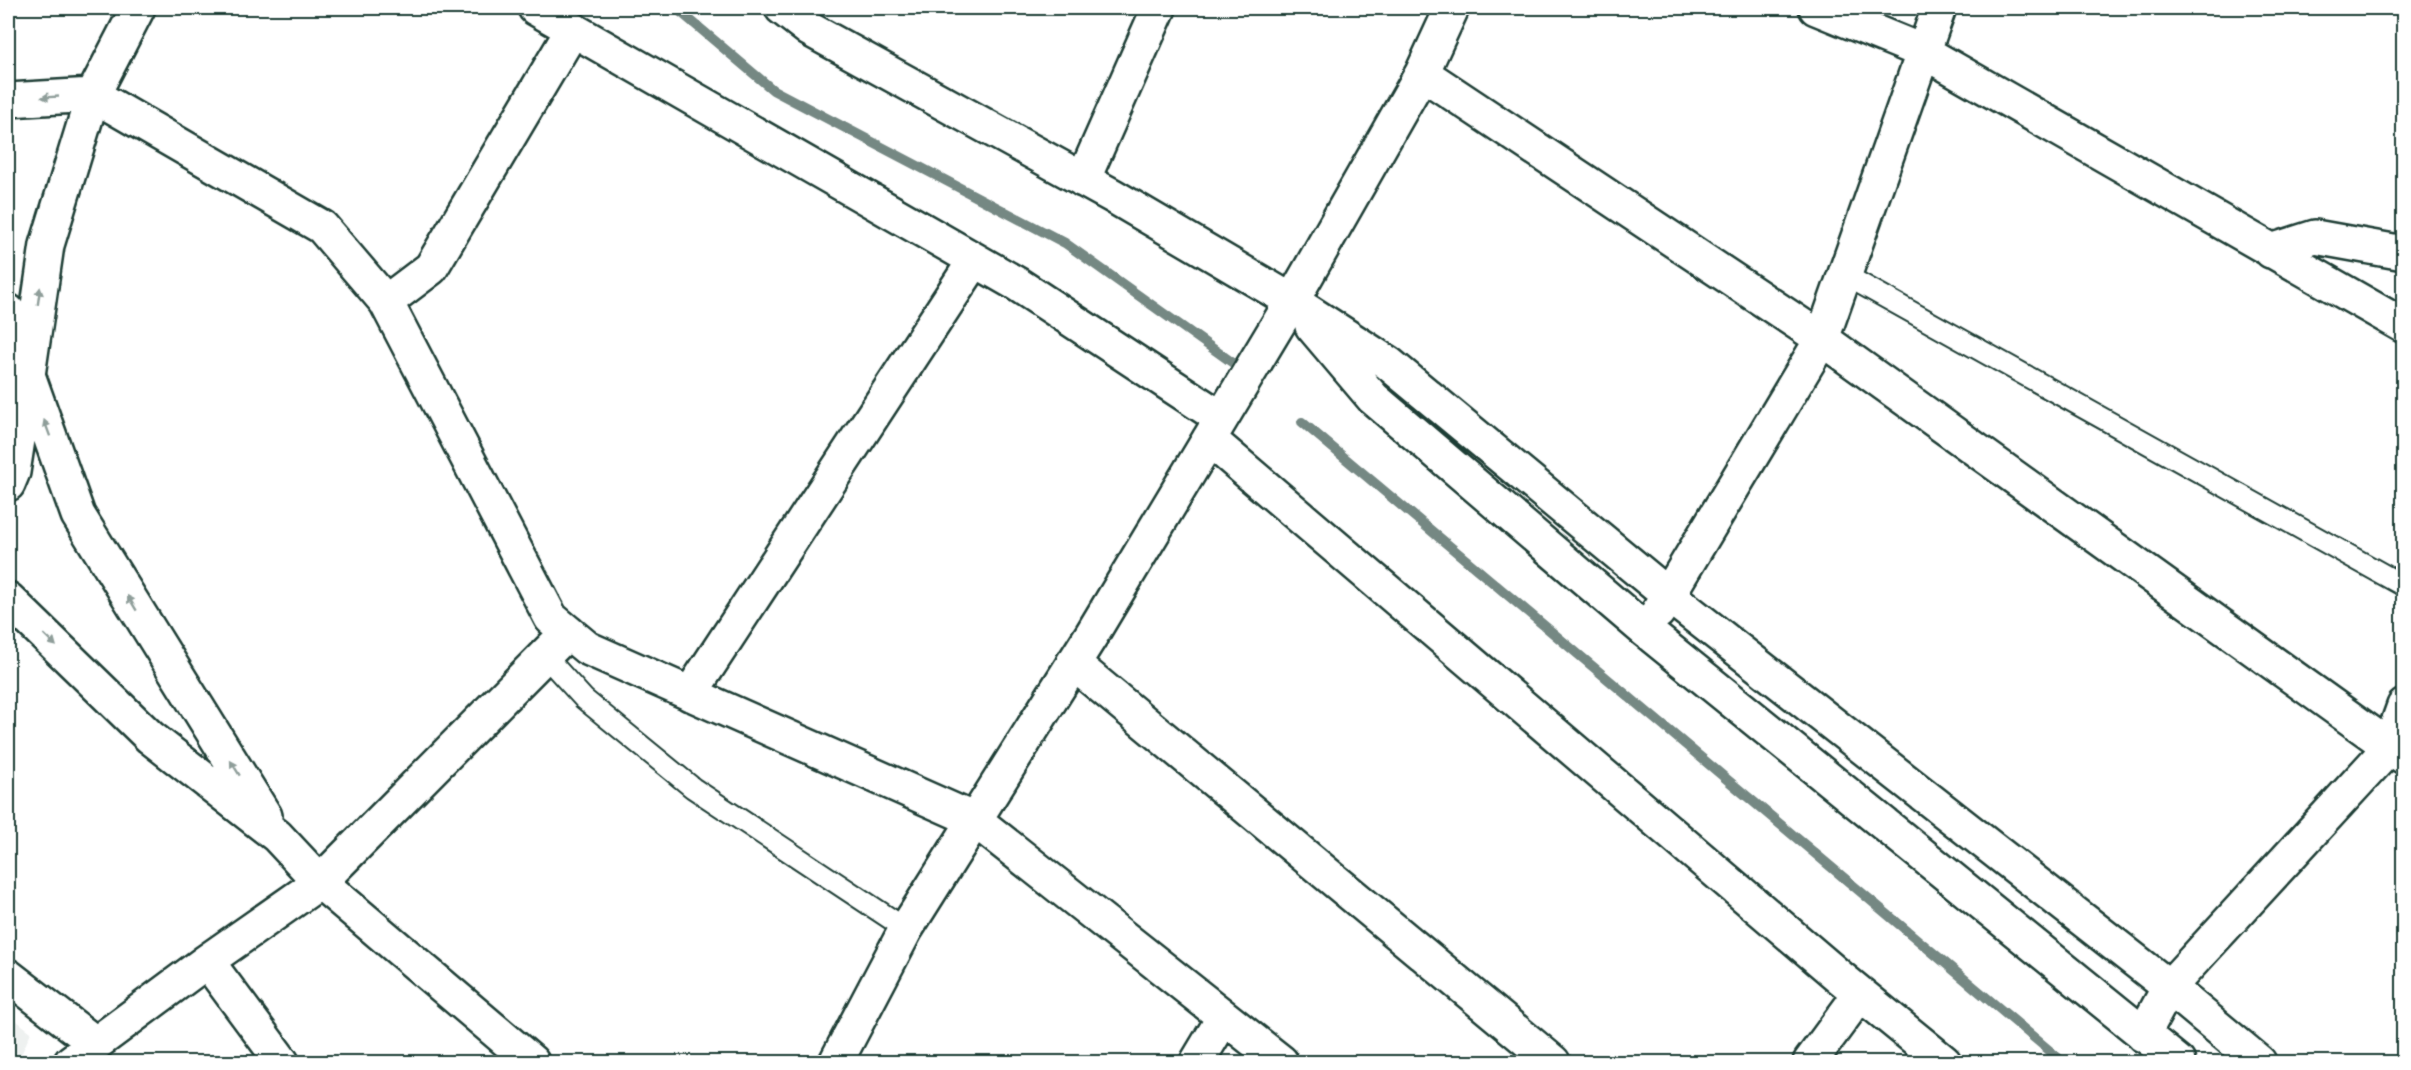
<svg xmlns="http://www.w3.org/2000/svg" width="2411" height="1070" font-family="Mali,sans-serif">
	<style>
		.built { fill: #eef1f0 }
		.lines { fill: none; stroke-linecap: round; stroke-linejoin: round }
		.stream { stroke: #758883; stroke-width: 10 }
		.lane-casing { stroke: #1f3d34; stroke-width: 24 }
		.street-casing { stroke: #1f3d34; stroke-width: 38 }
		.secondary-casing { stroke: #1f3d34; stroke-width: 38 }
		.lane { stroke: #fff; stroke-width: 20 }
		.street { stroke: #fff; stroke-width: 33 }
		.secondary { stroke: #fff; stroke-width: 33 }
		.oneway { fill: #8f9e9a }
	</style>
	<rect width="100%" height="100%" fill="#fff"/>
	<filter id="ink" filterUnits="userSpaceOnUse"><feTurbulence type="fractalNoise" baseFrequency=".0167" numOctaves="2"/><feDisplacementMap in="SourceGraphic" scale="12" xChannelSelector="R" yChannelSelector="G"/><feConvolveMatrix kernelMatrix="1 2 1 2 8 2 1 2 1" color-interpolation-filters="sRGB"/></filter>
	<g filter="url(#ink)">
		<path class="built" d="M8 1014 31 1032 18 1062H8Z"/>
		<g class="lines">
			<path class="stream" d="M676 8 773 90 1065 243 1233 363
				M1302 422 2063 1062"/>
			<g class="lane-casing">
				<path id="lane" d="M1845 275 2404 586
					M545 656 584 699 693 788 906 929"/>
			</g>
			<g class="street-casing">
				<path id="street" d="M535 8 1017 284 1221 418
					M782 8 809 29 1113 196 1292 301 1388 363 1668 595 2169 987 2259 1062
					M1816 8 1924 52 2404 326
					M1422 73 1822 339 2404 757
					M8 100 93 95 322 227 386 302 551 618 587 648 975 820 1281 1062
					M1083 180 1159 8
					M2271 251 2315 237 2404 253
					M386 302 431 268 573 29
					M1312 326 1373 398 1646 631 2178 1062
					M28 375 47 245 93 95 138 8
					M1209 439 1841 978 1944 1062
					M1658 612 1822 339 1939 8
					M1073 663 1553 1062
					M690 694 975 260
					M207 961 282 1062
					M8 976 96 1044
					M2143 1035 2169 987 2389 748 2404 706
					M71 1062 207 961 320 882 568 632
					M836 1062 906 929 1092 634 1292 301 1422 73 1452 8
					M1197 1062 1224 1017
					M1810 1062 1860 994"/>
			</g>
			<g class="secondary-casing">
				<path id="secondary" d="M8 311 28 375 13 472 8 484
					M8 359 28 375 78 515 265 816
					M8 599 150 737 277 836 320 882 532 1062"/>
			</g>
			<use href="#lane" class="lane"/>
			<use href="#street" class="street"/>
			<use href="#secondary" class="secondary"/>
		</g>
		<defs><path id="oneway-solid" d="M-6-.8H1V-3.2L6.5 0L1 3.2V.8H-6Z" transform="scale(1.5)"/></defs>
		<g class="oneway">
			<use href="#oneway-solid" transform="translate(50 97) rotate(177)"/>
			<use href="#oneway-solid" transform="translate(39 296) rotate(-82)"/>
			<use href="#oneway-solid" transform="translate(47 428) rotate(-110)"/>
			<use href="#oneway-solid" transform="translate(132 603) rotate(-121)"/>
			<use href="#oneway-solid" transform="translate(50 640) rotate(44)"/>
			<use href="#oneway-solid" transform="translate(235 768) rotate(-122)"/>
		</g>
	</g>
	<rect width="2411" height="1070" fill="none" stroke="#fff" stroke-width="30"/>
	<rect x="15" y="15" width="2381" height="1040" fill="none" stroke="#1f3d34" stroke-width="2" filter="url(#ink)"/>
</svg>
